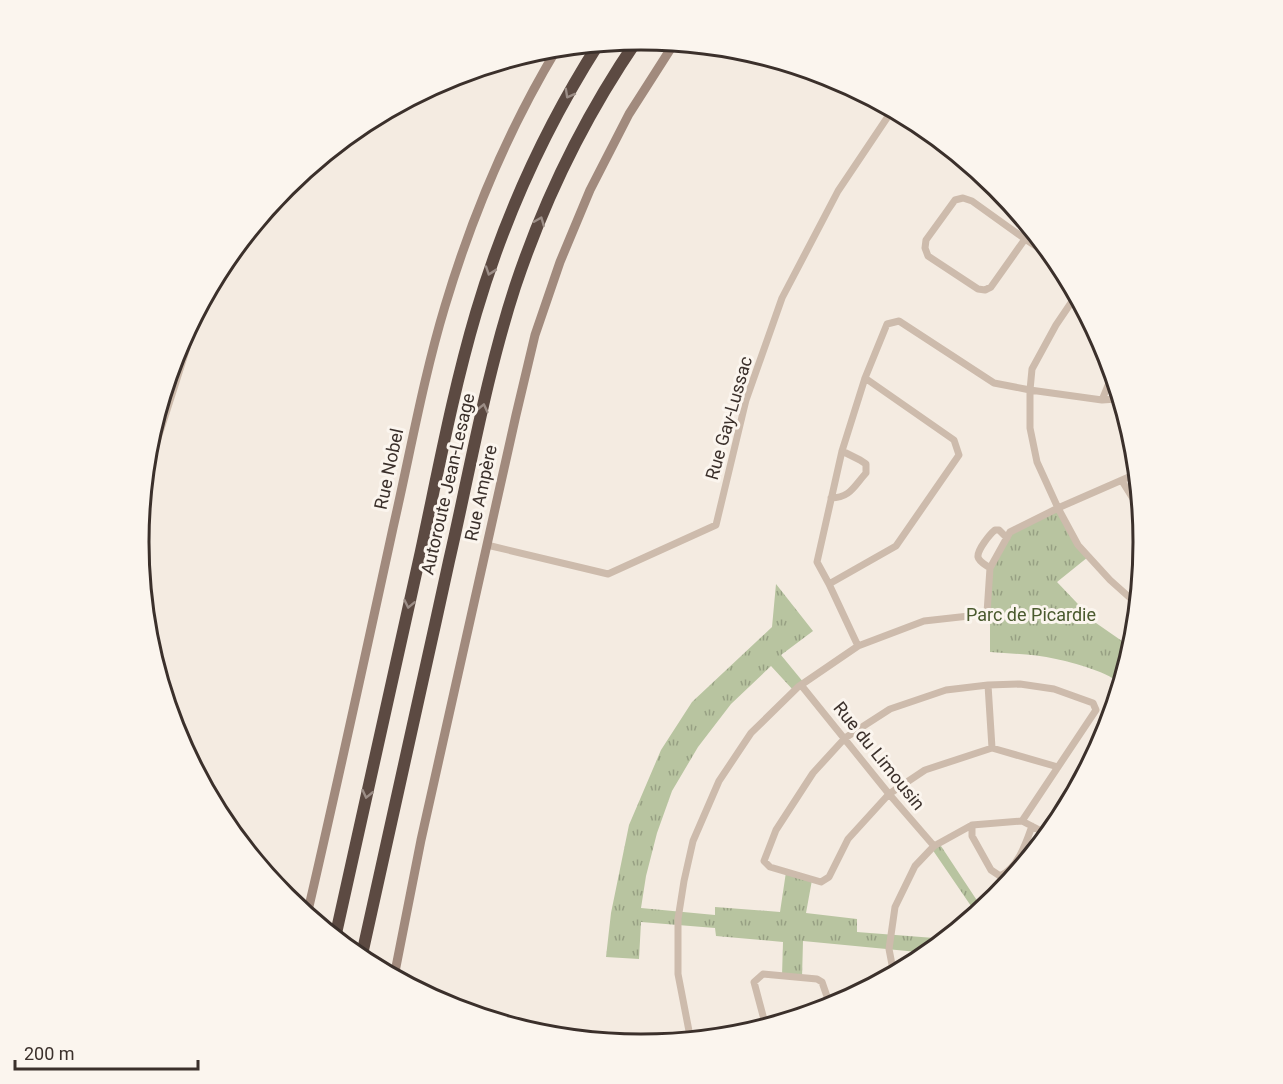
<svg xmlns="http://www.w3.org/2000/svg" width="1283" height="1084" font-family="Roboto,sans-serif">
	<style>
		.park { fill: url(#park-tufts) }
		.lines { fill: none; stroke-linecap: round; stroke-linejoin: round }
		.street { stroke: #cdbbac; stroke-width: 7 }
		.secondary { stroke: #a18a7d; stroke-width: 9 }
		.highway { stroke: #5c4a42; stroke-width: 12 }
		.oneway { stroke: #9c8e87 }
		.labels { text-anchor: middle; stroke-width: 6; stroke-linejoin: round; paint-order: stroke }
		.street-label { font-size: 18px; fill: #3b302b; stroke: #fbf5ee }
		.park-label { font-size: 18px; fill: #4a5a2e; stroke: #fbf5ee }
		.rim { fill: none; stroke: #3b302b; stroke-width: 3 }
	</style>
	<defs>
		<pattern id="park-tufts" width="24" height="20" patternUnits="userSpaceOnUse" patternTransform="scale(1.5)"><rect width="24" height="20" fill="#b8c4a0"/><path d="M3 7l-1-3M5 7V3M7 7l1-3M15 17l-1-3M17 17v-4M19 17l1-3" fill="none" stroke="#97a083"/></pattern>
	</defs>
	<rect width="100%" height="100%" fill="#f4ebe1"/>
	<path class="park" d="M1058 508 1088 557 1057 582 1096 623 1132 648 1121 685C1112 673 1072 662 1056 659 1035 654 1012 654 990 652V568L1010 532Z
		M776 584 813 631 781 655 804 683 794 691 771 666 731 704 698 747 672 791 657 833 646 876 641 908 715 915V907L780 912 786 872 812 880 806 913 857 919V932L947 939 929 954 928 953 803 941 802 978 782 976 783 942 716 936 715 928 641 922 639 959 606 957 611 913 629 825 661 750 692 702 772 627Z
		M939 843 978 902H992L960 928 961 921 971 906 932 849Z"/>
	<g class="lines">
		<path class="street" d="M1025 239 991 287 985 290 978 289 928 256 925 248 926 240 955 200 963 198 972 201 1025 239 1059 261
			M1077 294 1056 325 1032 369 1030 390V428L1037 462 1058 508 1078 545 1110 580 1138 605
			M1102 400 1113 373
			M145 479 200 307
			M1122 481 1142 513
			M831 498C850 498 854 486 866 473V464L860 460 842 451
			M487 545 608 574 716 525 746 400 782 298 838 191 893 109
			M990 568C986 565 979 562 978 557 977 550 990 534 995 530H999L1007 538
			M829 584 896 546 959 455 954 440 865 378
			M987 613 990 568 1010 532 1058 508 1138 473
			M858 646 829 584 817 562 842 451 865 378 887 324 899 321 994 383 1030 390 1102 400 1117 399 1121 398
			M801 685 889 794 934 846
			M988 685 992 748
			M1022 821 1096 710 1093 703 1054 689 1020 684 988 685 946 690 890 709 845 738 813 773 776 830 764 861 770 867 821 882 829 877 848 839 889 794 925 770 992 748 1058 767
			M972 825V836L991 870 1000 876C1018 868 1026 843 1032 826
			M894 975 889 949 895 907 915 866 934 846 972 825 1022 821 1049 835
			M766 1027 754 982 763 974 817 979 822 982 831 1008
			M692 1040 689 1031 678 974V919L684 881 693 841 719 781 751 733 798 687 858 646 924 621 996 613"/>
		<path class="secondary" d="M307 915C337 786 365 657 393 528 410 454 423 379 445 306 472 216 509 128 558 47
			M394 977 421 840 516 415 535 335 560 262 590 190 629 114 675 42"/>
		<path class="highway" d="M335 938C364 809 392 680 421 551 438 472 453 391 476 313 504 218 546 126 599 43
			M361 959C390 827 420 694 449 561 470 470 486 376 515 287 544 200 585 116 637 40"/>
	</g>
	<defs><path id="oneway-chevron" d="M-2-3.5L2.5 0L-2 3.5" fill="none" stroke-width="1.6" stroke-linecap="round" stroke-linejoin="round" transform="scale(1.5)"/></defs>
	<g class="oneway">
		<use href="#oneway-chevron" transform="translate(569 94) rotate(119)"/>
		<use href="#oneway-chevron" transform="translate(540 221) rotate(-68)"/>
		<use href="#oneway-chevron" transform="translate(490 271) rotate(109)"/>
		<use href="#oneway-chevron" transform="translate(483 408) rotate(-77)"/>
		<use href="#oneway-chevron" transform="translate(409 604) rotate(102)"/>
		<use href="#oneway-chevron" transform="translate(367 794) rotate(103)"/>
	</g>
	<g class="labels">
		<g class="street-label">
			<text transform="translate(729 418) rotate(-74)" y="6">Rue Gay-Lussac</text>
			<text transform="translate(389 469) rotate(-78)" y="6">Rue Nobel</text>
			<text transform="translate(448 484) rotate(-77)" y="6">Autoroute Jean-Lesage</text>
			<text transform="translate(481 493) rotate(-78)" y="6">Rue Ampère</text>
			<text transform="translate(879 756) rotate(51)" y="6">Rue du Limousin</text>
		</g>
		<g class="park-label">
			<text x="1031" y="621">Parc de Picardie</text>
		</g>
	</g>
	<path d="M0 0H1283V1084H0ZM149 542a492 492 0 1 1 984 0a492 492 0 1 1-984 0Z" fill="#fbf5ee" fill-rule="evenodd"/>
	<path class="rim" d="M149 542a492 492 0 1 1 984 0a492 492 0 1 1-984 0Z"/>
	<path d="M15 1060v9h183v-9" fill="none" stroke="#3b302b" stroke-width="3"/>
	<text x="24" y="1060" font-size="18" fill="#3b302b" stroke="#fbf5ee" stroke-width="4.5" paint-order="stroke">200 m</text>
</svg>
